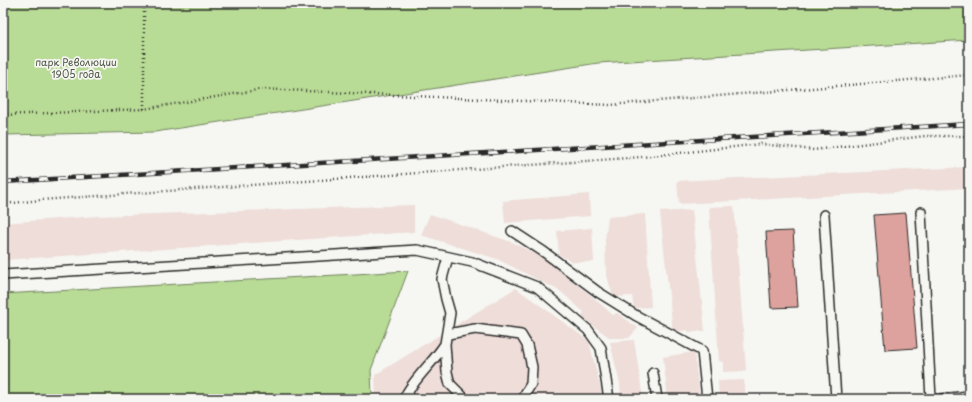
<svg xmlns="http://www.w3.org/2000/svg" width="972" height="402" font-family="'Playpen Sans',sans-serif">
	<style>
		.built { fill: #eeddd8 }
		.green { fill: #b8db95; stroke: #728360 }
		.building { fill: #dda29d; stroke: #2b2b2b }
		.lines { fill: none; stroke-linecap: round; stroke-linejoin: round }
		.service-casing { stroke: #2b2b2b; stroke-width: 12 }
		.path { stroke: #2b2b2b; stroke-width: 2.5; stroke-dasharray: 1 3; stroke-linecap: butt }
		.service { stroke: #f6f6f2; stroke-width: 9 }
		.rail-casing { stroke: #2b2b2b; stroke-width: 4.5 }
		.rail { stroke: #f6f6f2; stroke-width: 3; stroke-dasharray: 9; stroke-linecap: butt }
		.labels { text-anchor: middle; stroke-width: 3.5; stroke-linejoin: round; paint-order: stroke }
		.park-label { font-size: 10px; fill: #4e5746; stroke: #f6f6f2 }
	</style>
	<rect width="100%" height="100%" fill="#f6f6f2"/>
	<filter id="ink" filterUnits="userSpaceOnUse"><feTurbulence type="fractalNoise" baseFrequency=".025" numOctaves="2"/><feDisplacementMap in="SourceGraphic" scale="8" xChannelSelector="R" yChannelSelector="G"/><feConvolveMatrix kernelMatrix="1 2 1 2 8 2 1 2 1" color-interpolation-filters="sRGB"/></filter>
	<g filter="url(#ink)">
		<path class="built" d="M969 167V188L679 204 677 181Z
			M589 194 590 216 505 223 503 201Z
			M414 205V232L3 260V223L98 216Z
			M734 206 746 371 723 372V362L719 361 709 207Z
			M692 210 705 331 688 332V330L673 332 660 212Z
			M430 214 514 243 543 258 589 294 613 315 617 313 638 328 629 338H610L582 317 584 312 560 291 497 259 421 235Z
			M645 214 651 307 634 308 632 296 613 297 606 272 605 240 608 217Z
			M592 228 594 262H574L559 255 557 231Z
			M516 288 589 341 603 399H376L375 375Z
			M634 340 643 399H621L620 384 610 342Z
			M694 352 700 399H668L663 357Z
			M744 380 746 399H719L718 381Z"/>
		<path class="green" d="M3 3H969V40L598 63 155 132 3 135Z
			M408 271 371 370 372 399H3V294Z"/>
		<path class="building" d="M906 213 917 348 885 350 874 215Z
			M793 231 798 307 771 308 766 232Z"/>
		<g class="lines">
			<g class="service-casing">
				<path id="service" d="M921 212 931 399
					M824 215 836 399
					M512 231 544 252 598 292 635 315 702 351 707 399
					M448 257 442 279 446 299 450 313 445 344 447 372 450 384 465 399
					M3 275 417 250 472 262 537 287 588 330 601 348 609 399
					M448 334 475 329 521 335 527 345 532 367 531 384 522 399
					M653 373 657 399
					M404 399C412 380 434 362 445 344
					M941 399 969 396"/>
			</g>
			<path class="path" d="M144 109V3
				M3 115 144 109 263 89 610 105 969 75
				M3 204 41 200 642 157 761 144 814 150 925 136H969
				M878 399 886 395 918 399"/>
			<use href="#service" class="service"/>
			<g class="rail-casing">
				<path id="rail" d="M3 182 969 124"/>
			</g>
			<use href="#rail" class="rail"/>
		</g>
	</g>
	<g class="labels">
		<g class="park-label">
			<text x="76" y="66">парк Революции<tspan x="76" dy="12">1905 года</tspan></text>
		</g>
	</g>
	<rect width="972" height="402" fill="none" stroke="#f6f6f2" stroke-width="16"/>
	<rect x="8" y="8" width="956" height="386" fill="none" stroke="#2b2b2b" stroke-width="1.5" filter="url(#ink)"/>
</svg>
